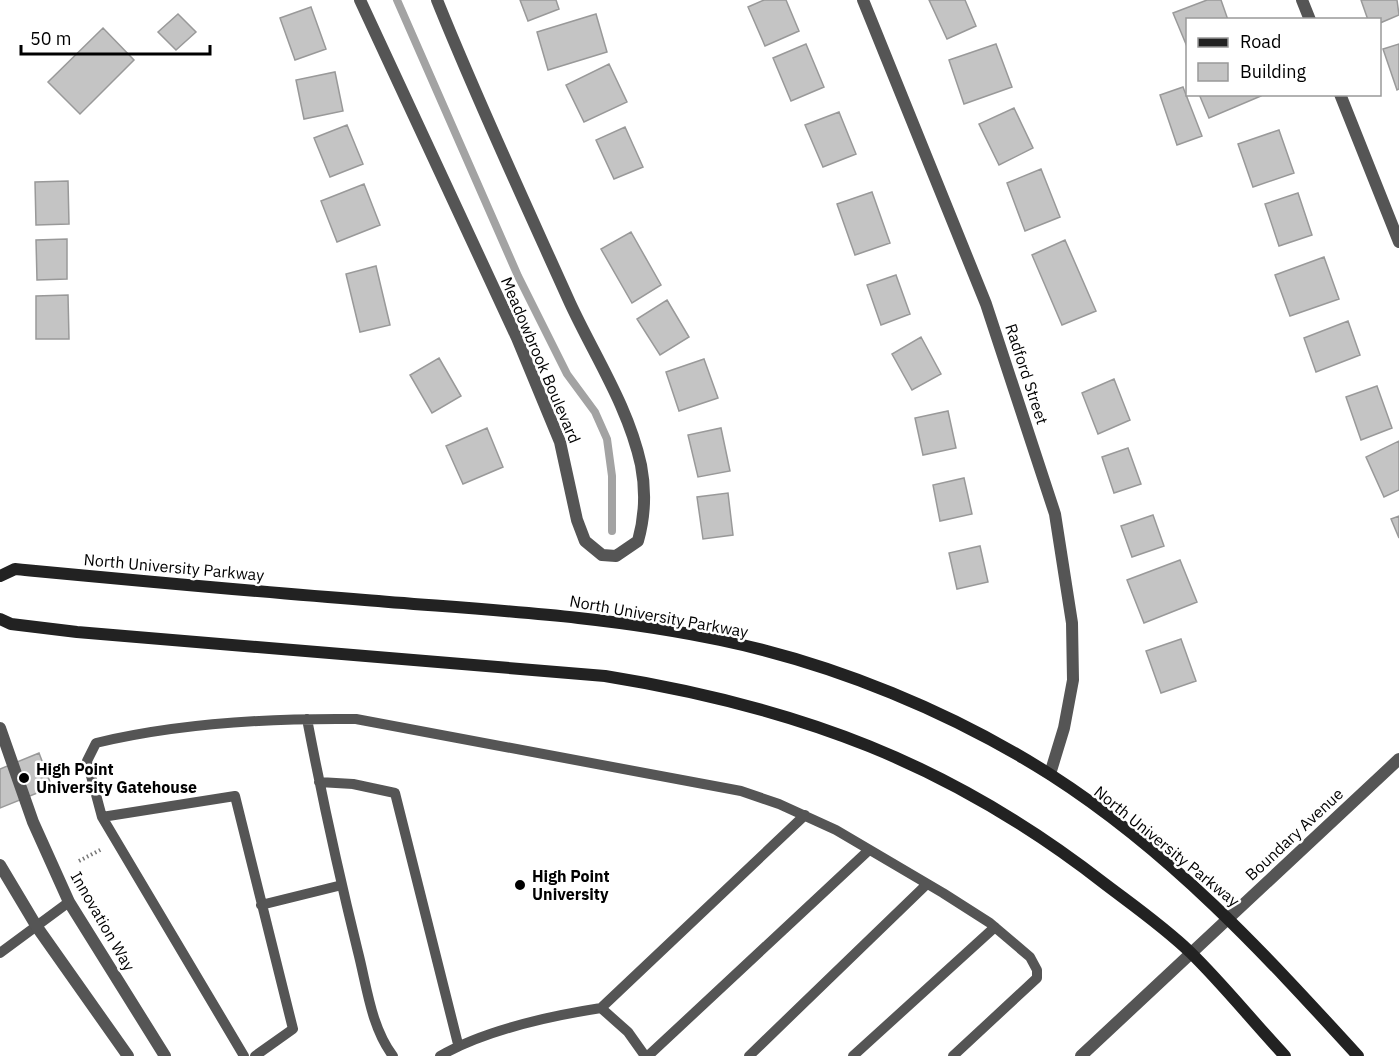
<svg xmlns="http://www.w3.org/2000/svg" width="1399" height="1056" font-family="'IBM Plex Sans',sans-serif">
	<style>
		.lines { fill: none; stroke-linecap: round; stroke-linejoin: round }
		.stream { stroke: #a3a3a3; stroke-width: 8 }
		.building { fill: #c4c4c4; stroke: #999; stroke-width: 1.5 }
		.path { stroke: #777; stroke-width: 4; stroke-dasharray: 1.5 3; stroke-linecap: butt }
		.lane { stroke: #555; stroke-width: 10 }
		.street { stroke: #555; stroke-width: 12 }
		.secondary { stroke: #222; stroke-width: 12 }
		.poi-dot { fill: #000; stroke: #fff; stroke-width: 2 }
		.labels { text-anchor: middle; stroke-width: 5; stroke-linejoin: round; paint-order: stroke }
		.street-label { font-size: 16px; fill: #000; stroke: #fff }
		.poi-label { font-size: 16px; font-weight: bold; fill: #000; stroke: #fff; text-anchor: start }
	</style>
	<rect width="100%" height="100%" fill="#fff"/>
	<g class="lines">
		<path class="stream" d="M397 0 518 276 567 374 595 412 607 439 612 476V531"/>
	</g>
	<path class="building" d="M520 0H556L559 9 528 21Z
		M764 0H786L799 31 765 46 748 7Z
		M929 0H965L976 26 947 39Z
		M1207 0H1221L1228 20H1188V49L1173 13Z
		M1361 0H1397L1399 15 1380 23V20H1368Z
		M311 7 326 49 295 60 280 18Z
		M178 14 196 32 176 50 158 32Z
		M596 14 607 52 548 70 537 32Z
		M103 28 134 60 80 114 48 82Z
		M806 44 824 87 791 101 773 58Z
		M996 44 1012 87 964 104 949 60Z
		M1399 44V89L1397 90 1383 49Z
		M609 64 627 102 584 122 566 85Z
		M335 72 343 111 304 119 296 80Z
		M1183 87 1202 136 1177 145 1160 95Z
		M1199 94H1261V96L1209 118Z
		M1014 108 1033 148 999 165 979 124Z
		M839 112 856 154 823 167 805 125Z
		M347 125 363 164 330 177 314 138Z
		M625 127 643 167 614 179 596 140Z
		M1279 130 1294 173 1253 187 1238 144Z
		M1041 169 1060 217 1025 231 1007 183Z
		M68 181 69 224 36 225 35 182Z
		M364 184 380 225 337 242 321 201Z
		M872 192 890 243 855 255 837 204Z
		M1298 193 1312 235 1279 246 1265 204Z
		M631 232 661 285 632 303 601 249Z
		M67 239V279L37 280 36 240Z
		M1065 240 1096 311 1062 325 1032 255Z
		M1324 257 1339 299 1290 316 1275 275Z
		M376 266 390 325 360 332 346 274Z
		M896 275 910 314 881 325 867 285Z
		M68 295 69 339H36V296Z
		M667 300 689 337 660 355 637 319Z
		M1348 321 1360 355 1316 372 1304 338Z
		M921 337 941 374 912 390 892 354Z
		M439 358 461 396 432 413 410 375Z
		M704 359 718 398 679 411 666 372Z
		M1114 379 1130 420 1098 434 1082 393Z
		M1377 386 1392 428 1361 440 1346 397Z
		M948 411 956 448 923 455 915 418Z
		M487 428 503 467 463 484 446 446Z
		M721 428 730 471 698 477 688 435Z
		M1399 441V490L1384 497 1366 457Z
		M1128 448 1141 484 1114 493 1102 457Z
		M964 478 972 514 940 521 933 485Z
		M728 493 733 535 703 539 697 497Z
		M1153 515 1164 546 1132 557 1121 526Z
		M1399 516V538L1391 519Z
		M980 546 988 582 957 589 949 553Z
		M1180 560 1197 602 1144 623 1127 580Z
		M1181 639 1196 681 1161 693 1146 651Z
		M39 753 52 787 0 808V769Z"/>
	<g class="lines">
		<path class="path" d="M79 861 102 849"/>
		<path class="lane" d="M307 719C322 797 339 875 358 952 367 987 371 1027 393 1056
			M319 782 353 784 395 793 458 1044
			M102 817 235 796 293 1029 255 1056
			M261 905 342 885
			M0 953 69 902
			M601 1008 628 1032 645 1056
			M244 1056 102 817 87 761 96 743C179 723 270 718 356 719L741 791 779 804 836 830 943 893 990 923 1030 957 1037 970V978L953 1056
			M440 1056C485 1030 550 1016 601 1008L805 815
			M648 1056 869 850
			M749 1056 927 884
			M853 1056 995 927"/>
		<path class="street" d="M360 0 517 338 560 442 577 520 585 541 602 555 616 556 638 541C645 516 646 491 641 465 628 406 595 357 570 303 525 203 478 102 437 0
			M863 0 986 304 1055 514 1072 623 1073 680 1064 728 1050 774
			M1302 0 1310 20
			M1340 94 1399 242
			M0 728 33 822 69 902 165 1056
			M0 865 37 927 128 1056
			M1081 1056 1399 759"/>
		<path class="secondary" d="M0 576 15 569C132 580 248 591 365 600 484 610 603 615 720 640 835 664 952 712 1051 775 1171 852 1263 952 1358 1056
			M0 619 11 624 77 632 605 676C798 707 950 763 1105 884 1134 906 1164 927 1190 952 1223 984 1253 1022 1285 1056"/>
	</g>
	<g class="poi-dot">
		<circle cx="24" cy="778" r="6"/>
		<circle cx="520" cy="885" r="6"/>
	</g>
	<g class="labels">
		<g class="street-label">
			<text transform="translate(541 360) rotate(67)" y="6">Meadowbrook Boulevard</text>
			<text transform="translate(1027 374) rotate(72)" y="6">Radford Street</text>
			<text transform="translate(174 567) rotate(5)" y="6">North University Parkway</text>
			<text transform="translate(659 616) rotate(10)" y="6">North University Parkway</text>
			<text transform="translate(1294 834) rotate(-43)" y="6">Boundary Avenue</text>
			<text transform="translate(1167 846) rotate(39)" y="6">North University Parkway</text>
			<text transform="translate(103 921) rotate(60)" y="6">Innovation Way</text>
		</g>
		<g class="poi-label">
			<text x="36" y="775">High Point<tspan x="36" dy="18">University Gatehouse</tspan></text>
			<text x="532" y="882">High Point<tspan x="532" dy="18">University</tspan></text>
		</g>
	</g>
	<rect x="1186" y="18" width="195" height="78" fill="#ffffff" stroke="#999999" stroke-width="1.5"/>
	<rect x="1198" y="38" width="30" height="9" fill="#222222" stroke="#999999" stroke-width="1.5"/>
	<text x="1240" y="48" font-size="18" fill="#000000">Road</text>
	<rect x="1198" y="63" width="30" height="18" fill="#c4c4c4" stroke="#999999" stroke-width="1.5"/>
	<text x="1240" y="78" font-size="18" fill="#000000">Building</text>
	<path d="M21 45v9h189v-9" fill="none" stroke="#000000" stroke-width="3"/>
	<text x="30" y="45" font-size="18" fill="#000000" stroke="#ffffff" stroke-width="4.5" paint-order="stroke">50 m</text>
</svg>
